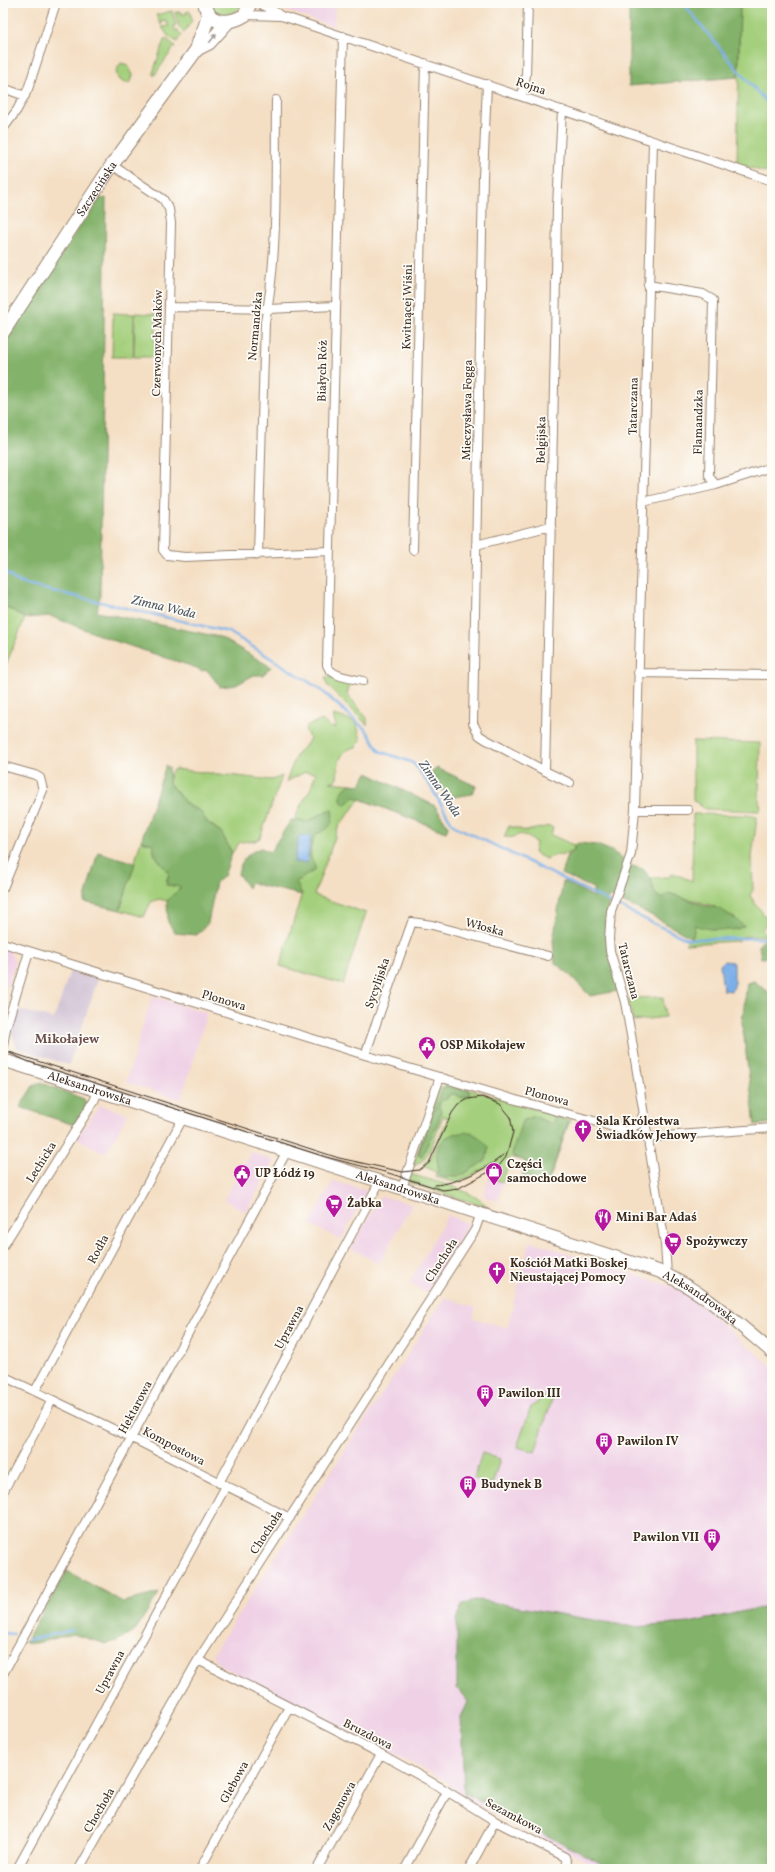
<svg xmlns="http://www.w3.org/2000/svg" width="775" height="1872" font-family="Vollkorn,serif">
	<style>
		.built { fill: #efd0e5 }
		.industrial { fill: #cdbed2 }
		.green { fill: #a4cf7b; stroke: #707c4c }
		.forest { fill: #83b26b; stroke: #5f6e44 }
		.water { fill: #7bafe8; stroke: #5b6c83 }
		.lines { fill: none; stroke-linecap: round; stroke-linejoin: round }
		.stream { stroke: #7bafe8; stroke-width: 2.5 }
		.minor-casing { stroke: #988471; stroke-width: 10 }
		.secondary-casing { stroke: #988471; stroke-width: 14 }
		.primary-casing { stroke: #988471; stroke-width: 15 }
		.minor { stroke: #fff; stroke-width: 8 }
		.secondary { stroke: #fff; stroke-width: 12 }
		.primary { stroke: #fff; stroke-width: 13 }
		.tram { stroke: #3b2a1e; stroke-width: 1 }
		.oneway { fill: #a79f9a }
		.labels { text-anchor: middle; stroke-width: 3.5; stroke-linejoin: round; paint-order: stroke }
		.street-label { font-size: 12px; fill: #3b2a1e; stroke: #fdfcf7 }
		.poi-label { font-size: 12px; font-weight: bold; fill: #3b2a1e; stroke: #fdfcf7; text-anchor: start }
		.water-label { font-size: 13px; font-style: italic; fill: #515965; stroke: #fdfcf7 }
		.neighbourhood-label { font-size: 13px; font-weight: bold; fill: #6c504f; stroke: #fdfcf7 }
	</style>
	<rect width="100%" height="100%" fill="#fdfcf7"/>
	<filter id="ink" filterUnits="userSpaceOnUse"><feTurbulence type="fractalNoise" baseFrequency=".025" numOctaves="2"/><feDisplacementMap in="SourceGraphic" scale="8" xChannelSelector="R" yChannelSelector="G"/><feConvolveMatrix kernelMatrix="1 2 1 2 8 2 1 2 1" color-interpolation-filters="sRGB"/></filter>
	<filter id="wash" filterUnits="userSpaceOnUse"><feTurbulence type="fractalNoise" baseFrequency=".012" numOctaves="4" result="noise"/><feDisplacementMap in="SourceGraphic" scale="16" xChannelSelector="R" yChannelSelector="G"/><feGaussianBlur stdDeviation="0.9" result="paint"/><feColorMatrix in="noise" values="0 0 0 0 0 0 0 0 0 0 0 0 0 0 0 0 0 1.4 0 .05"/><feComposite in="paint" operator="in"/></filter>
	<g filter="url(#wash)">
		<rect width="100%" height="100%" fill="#f4dfc4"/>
		<path class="built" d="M285 3H335L334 27 284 10Z
			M3 949 10 951 15 963 3 998Z
			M152 996 207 1013 181 1100 126 1082Z
			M100 1105 128 1114 105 1154 77 1138Z
			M251 1152 274 1161 246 1212 224 1200Z
			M489 1178 503 1182 498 1201 483 1196Z
			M333 1181 367 1191 341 1240 310 1224Z
			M381 1196 412 1204 379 1264 351 1248Z
			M448 1215 469 1224 426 1293 409 1283Z
			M530 1241 683 1290 772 1367V1869H601L457 1794 451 1791 448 1782 220 1665 212 1655 445 1297 476 1308 473 1318 507 1328Z"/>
		<path class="industrial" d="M70 971 98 979 69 1065 17 1048 10 1030 17 1009 54 1019Z"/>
		<path class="green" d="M212 3H243L237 11 221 17 214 12Z
			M740 3H772V174L737 164Z
			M172 11 176 25 174 26 175 31 177 30 182 35 177 42 168 36 162 27 169 26 165 20 162 21 161 25 156 15Z
			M190 11 192 20 184 33 179 28 175 12H181V14H186V12Z
			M167 39 175 46 154 76 153 73 164 40Z
			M121 63 128 65 133 75 131 82 125 83 118 79 116 71Z
			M113 313 134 314 133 357H112Z
			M135 313 157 314 155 357H134Z
			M3 607 12 610 25 618 3 672Z
			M325 677H339L351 681 347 694 367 718V725L327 685Z
			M333 715 349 719 357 724 361 740 356 747C339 750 338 764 337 780L330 782 360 785 367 773 435 806 448 826 446 832 360 799 339 826 314 895 366 913 343 984 280 966 302 893 268 880 301 805 310 790 316 773 305 772 286 782 297 753 306 745 310 738 305 731 307 726 322 720 330 727 336 728Z
			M693 741 760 743 759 802 761 807 759 811 705 809 693 800Z
			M174 769 272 780 282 776 260 838 255 841 240 842 232 853 221 832 207 822 200 811 187 805 169 783V776Z
			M693 814 747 815 757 817 752 857 753 890 750 895C755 905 762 911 768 920L762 930 767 935 741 937 738 941 685 944 693 935 695 925 737 920 713 906 690 899H662L655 894 651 878 669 877 673 873 692 881Z
			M509 826 526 831 550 826 553 828 551 835 574 845V851C565 855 556 854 546 859L534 853 536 843C514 826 523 840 504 837Z
			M141 841 154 844V854L164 864 169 874 166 881 181 887 167 901 159 899 151 902 144 917 120 910Z
			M663 997 665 1017 633 1021 628 998Z
			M452 1084 570 1120 548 1184 522 1176 525 1161 510 1157 503 1182 489 1178 496 1174 488 1167 457 1183 435 1177 436 1172 423 1166 432 1155 448 1118 443 1116C436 1131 432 1160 413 1166L438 1090 446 1085Z
			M410 1174C435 1182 471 1188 489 1208L408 1182 420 1184 408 1180Z
			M551 1392 554 1393 535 1452 517 1447 531 1407Z
			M482 1453 500 1459 492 1485 474 1478Z"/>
		<path class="forest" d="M629 3H740L738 77 629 86Z
			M106 198 100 596 97 612 220 637 271 667 263 675H254L236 685 220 687 207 670 201 671 197 668 112 640 50 616 25 618 12 610 3 607V347L96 200Z
			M166 765 169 768V783L187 805 200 811 207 822 221 832 232 853 224 876 216 882 208 923 197 935 175 933 168 922 167 901 181 887 166 885 169 874C163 863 151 856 154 844L141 841Z
			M437 768 476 786 472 794 448 798 431 773Z
			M367 773 435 806 448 826 446 832 355 797 344 805 341 800V792L350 784 360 785Z
			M328 810H332C335 823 329 830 316 834 313 840 310 850 311 857 312 862 316 865 315 870L296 882 302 895 250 883 248 888 238 874C241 860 248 852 261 848L270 852 291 820H301L307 822Z
			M579 843 597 845 612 851 632 866 643 869 651 878 655 894 661 899 669 893 707 906C719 906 735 918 744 926 735 933 706 930 695 925L693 935 690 937 647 913 609 896 606 932 618 991 590 996 567 972 555 963 553 941 563 881 594 897 593 888 561 874 567 855 574 851V845Z
			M98 852 135 863 120 910 84 902Z
			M767 935H772V957L761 958 759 945Z
			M754 981 770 993 772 992V1123L755 1125 742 1022 747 983Z
			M37 1083H42L84 1099 86 1103 85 1107 74 1125 20 1107 33 1086Z
			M446 1087 470 1091V1095L462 1098 454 1094H450L447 1099 441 1101 439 1107 441 1111 438 1122 422 1156H419V1151L441 1091Z
			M534 1116 551 1124 554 1120 555 1116 568 1122 550 1177 546 1181 524 1175 526 1161 514 1157 512 1154 522 1121Z
			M471 1132 480 1138 489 1147 486 1160 461 1176H450L447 1178 439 1176 437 1174C440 1167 436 1161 437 1155 439 1135 454 1133 471 1132Z
			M67 1571 123 1602 159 1593 134 1632 117 1641 106 1644 73 1634 36 1643H25Z
			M479 1600 634 1627 689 1623 763 1607 772 1615V1869H612L464 1793 461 1717 468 1702 457 1688V1620L462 1604Z"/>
		<path class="water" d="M299 835 311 836 307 863 294 862Z
			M724 961 733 962 734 964V987L731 991 723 990 720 965Z"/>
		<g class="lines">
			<path class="stream" d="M683 3 737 69 772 108
				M3 570 15 580 27 585 229 632 320 689 367 731 379 751 411 762 415 765 431 787 453 825 661 927 687 939 772 938
				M3 1633 14 1634
				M28 1640 73 1630"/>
		</g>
	</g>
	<g filter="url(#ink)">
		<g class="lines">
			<g class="minor-casing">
				<path id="minor" d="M257 3 274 11 281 16
					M245 15 281 16 291 19 772 181
					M343 36 327 665C331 677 351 678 363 681
					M487 84 483 177 473 723 479 735 485 739 545 771 555 344 557 206 562 110
					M3 88 25 96
					M522 96 526 75 528 3
					M3 129 17 110 28 89 56 3
					M653 141 635 810 631 854 611 911 609 939 610 951 625 1002 631 1035 665 1244 667 1275
					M112 165 163 199 169 209 171 223 163 550 167 555 185 557 330 551
					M648 285 703 294 713 300 709 475 711 479 716 485
					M170 307 268 309 335 306
					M643 502 716 485 772 467
					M476 545 551 526
					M413 550 425 63
					M258 555 265 322C279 253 275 171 276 100
					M638 673 772 675
					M3 766 35 775 40 778 43 790 3 888
					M545 771 570 783
					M635 810H688
					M3 943 365 1055 516 1100 594 1121 647 1138 665 1136 772 1128
					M3 1046 6 1028 29 952
					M365 1055 412 922 432 925 548 956
					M626 1131 638 1124 643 1115
					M402 1188 440 1077
					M3 1246 94 1101 98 1091
					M3 1376 132 1438 290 1518
					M35 1391 183 1118
					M219 1483 380 1181
					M3 1492 52 1400
					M198 1660 381 1754 440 1787 495 1821 565 1857 567 1863 566 1869
					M3 1674 287 1151
					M17 1869 226 1486
					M79 1869 198 1660 475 1230 481 1213
					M200 1869 289 1707
					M317 1869 381 1754
					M405 1869 447 1792
					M469 1869 495 1821"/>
			</g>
			<g class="secondary-casing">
				<g id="secondary">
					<path id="s1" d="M3 1060 658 1271C702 1290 736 1322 772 1352"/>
				</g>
			</g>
			<g class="primary-casing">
				<g id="primary">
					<path d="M205 3C207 26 230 24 245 15L250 3"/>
					<path d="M197 49 209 43 227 23"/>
					<path id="s2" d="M3 332 112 165 197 49C199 36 208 26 208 12"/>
				</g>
			</g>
			<use href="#minor" class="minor"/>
			<use href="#secondary" class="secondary"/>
			<use href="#primary" class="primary"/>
			<path class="tram" d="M3 1050 339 1158 403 1172 419 1170 429 1163 452 1113 458 1105 468 1099 482 1097 500 1104 510 1116 513 1132 506 1157 498 1167 459 1188 443 1190 385 1172 326 1157 29 1062 3 1050
				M435 1185C455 1184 488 1169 503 1155"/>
		</g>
		<defs><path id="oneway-solid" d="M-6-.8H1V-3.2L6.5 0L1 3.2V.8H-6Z"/></defs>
		<use class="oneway" href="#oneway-solid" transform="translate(213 38) rotate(-52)"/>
	</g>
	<defs>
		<g id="civic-pin" transform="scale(0.9)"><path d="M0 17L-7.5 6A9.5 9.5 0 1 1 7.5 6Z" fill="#b5179e" stroke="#fdfcf7"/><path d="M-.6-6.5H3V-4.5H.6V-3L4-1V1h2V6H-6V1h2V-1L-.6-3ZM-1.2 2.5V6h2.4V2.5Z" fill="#fff"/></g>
		<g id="church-pin" transform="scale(0.9)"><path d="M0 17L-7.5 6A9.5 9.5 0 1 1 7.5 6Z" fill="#b5179e" stroke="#fdfcf7"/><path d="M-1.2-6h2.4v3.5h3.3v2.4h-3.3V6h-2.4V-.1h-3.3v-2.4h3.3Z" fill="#fff"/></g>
		<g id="shop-pin" transform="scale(0.9)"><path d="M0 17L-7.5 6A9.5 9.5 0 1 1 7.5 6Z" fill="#b5179e" stroke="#fdfcf7"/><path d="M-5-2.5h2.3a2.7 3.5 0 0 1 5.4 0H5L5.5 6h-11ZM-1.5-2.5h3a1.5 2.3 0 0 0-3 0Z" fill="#fff"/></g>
		<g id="supermarket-pin" transform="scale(0.9)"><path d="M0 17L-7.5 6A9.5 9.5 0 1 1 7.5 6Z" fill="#b5179e" stroke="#fdfcf7"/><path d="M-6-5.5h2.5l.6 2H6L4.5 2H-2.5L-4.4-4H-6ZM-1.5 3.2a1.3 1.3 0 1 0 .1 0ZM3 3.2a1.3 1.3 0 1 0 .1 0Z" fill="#fff"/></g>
		<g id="restaurant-pin" transform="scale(0.9)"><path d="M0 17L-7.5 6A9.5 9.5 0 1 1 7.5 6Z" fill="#b5179e" stroke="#fdfcf7"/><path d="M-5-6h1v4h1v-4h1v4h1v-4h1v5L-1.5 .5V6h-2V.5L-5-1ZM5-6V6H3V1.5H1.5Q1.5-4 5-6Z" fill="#fff"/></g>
		<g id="building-pin" transform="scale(0.9)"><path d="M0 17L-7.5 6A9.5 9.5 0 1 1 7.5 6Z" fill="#b5179e" stroke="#fdfcf7"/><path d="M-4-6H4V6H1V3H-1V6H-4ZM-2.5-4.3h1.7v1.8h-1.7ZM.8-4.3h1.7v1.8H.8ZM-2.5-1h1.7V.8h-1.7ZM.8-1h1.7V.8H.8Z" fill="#fff"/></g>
	</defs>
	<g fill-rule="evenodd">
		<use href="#civic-pin" x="427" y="1045"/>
		<use href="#church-pin" x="583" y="1128"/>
		<use href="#shop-pin" x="494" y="1171"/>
		<use href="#civic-pin" x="242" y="1173"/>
		<use href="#supermarket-pin" x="334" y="1203"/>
		<use href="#restaurant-pin" x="603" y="1217"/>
		<use href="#supermarket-pin" x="673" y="1241"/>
		<use href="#church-pin" x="497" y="1270"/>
		<use href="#building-pin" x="485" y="1393"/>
		<use href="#building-pin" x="604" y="1441"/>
		<use href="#building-pin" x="468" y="1484"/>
		<use href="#building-pin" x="712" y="1537"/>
	</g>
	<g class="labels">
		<g class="street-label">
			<text transform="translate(531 86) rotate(19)" y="4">Rojna</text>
			<text dy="4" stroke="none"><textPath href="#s2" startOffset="171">Szczecińska</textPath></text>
			<text transform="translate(407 307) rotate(-89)" y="4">Kwitnącej Wiśni</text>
			<text transform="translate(255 326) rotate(-85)" y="4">Normandzka</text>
			<text transform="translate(157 343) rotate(-89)" y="4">Czerwonych Maków</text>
			<text transform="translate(322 371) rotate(-89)" y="4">Białych Róż</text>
			<text transform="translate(633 406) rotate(-89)" y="4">Tatarczana</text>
			<text transform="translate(467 410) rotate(-89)" y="4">Mieczysława Fogga</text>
			<text transform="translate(698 422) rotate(-89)" y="4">Flamandzka</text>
			<text transform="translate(541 440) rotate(-89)" y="4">Belgijska</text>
			<text transform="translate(485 927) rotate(15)" y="4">Włoska</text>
			<text transform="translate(629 971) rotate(76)" y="4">Tatarczana</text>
			<text transform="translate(377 983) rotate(-71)" y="4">Sycylijska</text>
			<text transform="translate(224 1000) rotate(17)" y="4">Plonowa</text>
			<text dy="4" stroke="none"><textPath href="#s1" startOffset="91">Aleksandrowska</textPath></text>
			<text transform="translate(547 1096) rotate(15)" y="4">Plonowa</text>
			<text transform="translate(41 1162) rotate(-58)" y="4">Lechicka</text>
			<text dy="4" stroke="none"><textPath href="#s1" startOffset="415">Aleksandrowska</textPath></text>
			<text transform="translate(98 1249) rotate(-62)" y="4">Rodła</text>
			<text transform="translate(441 1260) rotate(-57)" y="4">Chochoła</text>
			<text dy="4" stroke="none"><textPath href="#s1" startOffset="738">Aleksandrowska</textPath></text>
			<text transform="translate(289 1327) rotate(-62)" y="4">Uprawna</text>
			<text transform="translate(135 1407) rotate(-62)" y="4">Hektarowa</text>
			<text transform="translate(174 1446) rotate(28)" y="4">Kompostowa</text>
			<text transform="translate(266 1532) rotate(-57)" y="4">Chochoła</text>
			<text transform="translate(110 1672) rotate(-62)" y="4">Uprawna</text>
			<text transform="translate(368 1734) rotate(27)" y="4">Bruzdowa</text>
			<text transform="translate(234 1782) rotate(-61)" y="4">Glebowa</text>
			<text transform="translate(339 1806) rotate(-61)" y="4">Zagonowa</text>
			<text transform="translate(99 1810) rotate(-60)" y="4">Chochoła</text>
			<text transform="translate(514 1816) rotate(28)" y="4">Sezamkowa</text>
		</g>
		<g class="poi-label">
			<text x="440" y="1049">OSP Mikołajew</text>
			<text x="596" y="1125">Sala Królestwa<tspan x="596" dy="14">Świadków Jehowy</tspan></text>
			<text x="507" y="1168">Części<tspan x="507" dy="14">samochodowe</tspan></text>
			<text x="255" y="1177">UP Łódź 19</text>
			<text x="347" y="1207">Żabka</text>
			<text x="616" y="1221">Mini Bar Adaś</text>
			<text x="686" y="1245">Spożywczy</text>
			<text x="510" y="1267">Kościół Matki Boskej<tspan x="510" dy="14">Nieustającej Pomocy</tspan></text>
			<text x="498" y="1397">Pawilon III</text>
			<text x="617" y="1445">Pawilon IV</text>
			<text x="481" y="1488">Budynek B</text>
			<text x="699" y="1541" text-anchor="end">Pawilon VII</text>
		</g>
		<g class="water-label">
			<text transform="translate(164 606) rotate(13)" y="5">Zimna Woda</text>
			<text transform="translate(441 788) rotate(56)" y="5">Zimna Woda</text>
		</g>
		<g class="neighbourhood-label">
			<text x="67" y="1043">Mikołajew</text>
		</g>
	</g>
	<rect width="775" height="1872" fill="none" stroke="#fdfcf7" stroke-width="16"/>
</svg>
